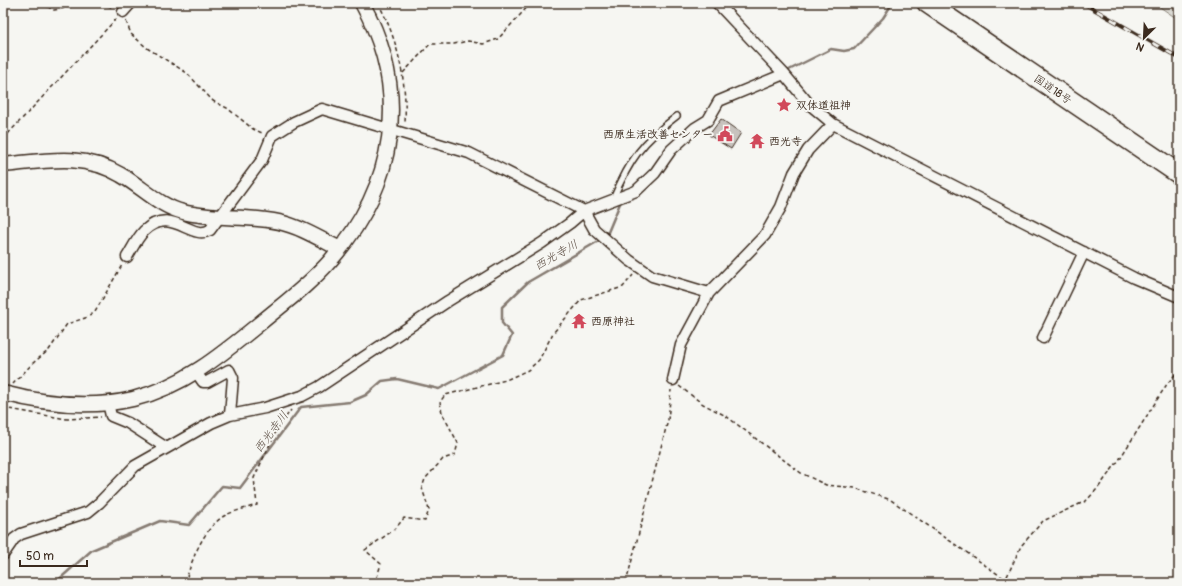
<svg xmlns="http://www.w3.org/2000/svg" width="1182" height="586" font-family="Pangolin,'Klee One',sans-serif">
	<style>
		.green { fill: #dad9d3; stroke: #8a8278 }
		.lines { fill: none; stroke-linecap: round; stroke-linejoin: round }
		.stream { stroke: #857a71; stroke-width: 2.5 }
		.building { fill: #c8c3be; stroke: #3b2a1e }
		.lane-casing { stroke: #3b2a1e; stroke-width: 8 }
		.street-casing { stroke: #3b2a1e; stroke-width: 13 }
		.secondary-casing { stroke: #3b2a1e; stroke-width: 17 }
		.highway-casing { stroke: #3b2a1e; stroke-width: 22 }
		.path { stroke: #3b2a1e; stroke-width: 1.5; stroke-dasharray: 4 3; stroke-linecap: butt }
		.lane { stroke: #f6f6f2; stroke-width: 5 }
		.street { stroke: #f6f6f2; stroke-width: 10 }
		.secondary { stroke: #f6f6f2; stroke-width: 14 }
		.highway { stroke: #f6f6f2; stroke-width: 19 }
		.rail-casing { stroke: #3b2a1e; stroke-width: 4 }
		.rail { stroke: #f6f6f2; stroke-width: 2.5; stroke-dasharray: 8; stroke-linecap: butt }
		.labels { text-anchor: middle; stroke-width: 4; stroke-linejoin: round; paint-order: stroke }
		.street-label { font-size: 11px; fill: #3b2a1e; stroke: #f6f6f2 }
		.poi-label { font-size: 11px; font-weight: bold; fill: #3b2a1e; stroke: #f6f6f2; text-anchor: start }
		.water-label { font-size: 12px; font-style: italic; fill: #605248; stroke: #f6f6f2 }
	</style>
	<rect width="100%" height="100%" fill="#f6f6f2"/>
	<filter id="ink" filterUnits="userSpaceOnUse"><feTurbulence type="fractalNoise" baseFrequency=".025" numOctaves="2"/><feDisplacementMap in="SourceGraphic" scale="8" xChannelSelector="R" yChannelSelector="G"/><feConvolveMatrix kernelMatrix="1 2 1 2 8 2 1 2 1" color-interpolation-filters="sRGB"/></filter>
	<g filter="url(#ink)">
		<path class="green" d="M1154 3H1179V20Z"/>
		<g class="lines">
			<path class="stream" d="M789 70 831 49 844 51 854 49 883 18 890 7
				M683 133 692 125
				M606 237 621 201
				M55 583 92 550 160 521 189 525 222 486 240 488 301 407 350 402 366 395 382 381 397 379 439 389 503 355 512 335 502 323V307L528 282 602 239"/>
		</g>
		<path class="building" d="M721 119 741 133 731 149 709 135Z"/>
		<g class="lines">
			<g class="lane-casing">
				<path id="lane" d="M613 199C630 159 642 142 677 116"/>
			</g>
			<g class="street-casing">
				<path id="street" d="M717 3 784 74 809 104 833 124 1134 278 1179 297
					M123 12 131 3
					M127 257C132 249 137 238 144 231 172 205 190 241 210 230L262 160 272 136 294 122 322 109 469 153 584 211 594 229 629 260 652 276 709 293
					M1043 338 1084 252
					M196 372 203 382H207L229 370 233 378 230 415
					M673 380 681 345 709 293 765 235 781 207 794 173 808 150 833 124
					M108 403 111 416 128 423 165 447
					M3 555 14 539 21 534 88 512 99 503 135 466 211 423 230 415 265 408 302 396 319 387 448 301 542 243 570 223 584 211 636 191 655 173 671 150 695 128 708 120 719 101 784 74"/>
			</g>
			<g class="secondary-casing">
				<path id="secondary" d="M3 165C45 161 83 152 121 175 142 187 159 206 183 212 214 220 248 215 279 222 301 227 320 239 340 249
					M3 393C45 404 90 409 133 399 182 387 220 356 259 324 283 304 309 285 330 261 396 186 411 92 362 3"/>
			</g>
			<g class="highway-casing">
				<path id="highway" d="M927 3 1179 174"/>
			</g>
			<path class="path" d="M41 3 54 10 92 3
				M101 3 114 8
				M378 3C398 39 407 82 405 123
				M126 21 131 34 147 48 187 73 213 101 227 108 253 129 262 133
				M403 73 430 44H454L468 41 483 44 498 39 531 3
				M3 139 117 18
				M13 384 33 363 49 350 67 324 88 317 95 312 122 265
				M679 386 703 404 726 416 801 473 826 485 855 488 891 500 1005 579
				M3 408 67 419 101 417
				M185 583C192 560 202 530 224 516 233 511 247 508 257 505L254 478 277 429 291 410
				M372 583 377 577 381 564 365 550 395 529 404 518 425 521 429 510 422 488 425 479 443 459 455 455 458 443 442 413 440 402 445 395 506 380 528 370 539 360 553 333 581 300 623 287 633 275
				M626 583 668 420 671 390
				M1004 583 1021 546 1043 521 1086 501 1098 488 1119 460 1167 384 1179 370"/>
			<use href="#lane" class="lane"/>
			<use href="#street" class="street"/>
			<use href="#secondary" class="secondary"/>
			<use href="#highway" class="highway"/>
			<g class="rail-casing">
				<path id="rail" d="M1083 3 1179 58"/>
			</g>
			<use href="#rail" class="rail"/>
		</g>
	</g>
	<defs>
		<g id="sight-bare" transform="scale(1.2)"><path d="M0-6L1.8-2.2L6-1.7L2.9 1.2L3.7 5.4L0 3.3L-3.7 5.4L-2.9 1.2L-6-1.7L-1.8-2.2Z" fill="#d1495b" stroke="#f6f6f2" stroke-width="2.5" paint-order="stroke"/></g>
		<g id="civic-bare" transform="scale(1.2)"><path d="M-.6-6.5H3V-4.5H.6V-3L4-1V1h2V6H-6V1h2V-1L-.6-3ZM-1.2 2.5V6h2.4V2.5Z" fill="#d1495b" stroke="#f6f6f2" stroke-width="2.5" paint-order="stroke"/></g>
		<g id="temple-bare" transform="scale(1.2)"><path d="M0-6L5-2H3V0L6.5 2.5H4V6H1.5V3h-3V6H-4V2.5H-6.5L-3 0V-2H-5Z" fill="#d1495b" stroke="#f6f6f2" stroke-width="2.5" paint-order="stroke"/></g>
	</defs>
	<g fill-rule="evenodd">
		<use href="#sight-bare" x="784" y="105"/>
		<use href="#civic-bare" x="725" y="134"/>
		<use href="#temple-bare" x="757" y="141"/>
		<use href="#temple-bare" x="579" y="321"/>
	</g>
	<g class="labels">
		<g class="street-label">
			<text transform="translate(1053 89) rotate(34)" y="4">国道18号</text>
		</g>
		<g class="poi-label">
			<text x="796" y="109">双体道祖神</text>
			<text x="713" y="138" text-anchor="end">西原生活改善センター</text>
			<text x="769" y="145">西光寺</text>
			<text x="591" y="325">西原神社</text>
		</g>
		<g class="water-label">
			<text transform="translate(556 255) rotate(-30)" y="4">西光寺川</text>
			<text transform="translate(271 432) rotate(-53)" y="4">西光寺川</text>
		</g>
	</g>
	<rect width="1182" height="586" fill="none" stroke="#f6f6f2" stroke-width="16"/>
	<rect x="8" y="8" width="1166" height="570" fill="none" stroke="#3b2a1e" stroke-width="1.5" filter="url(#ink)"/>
	<g transform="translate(1144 38) rotate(204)" stroke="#f6f6f2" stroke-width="3" paint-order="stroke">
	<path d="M0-3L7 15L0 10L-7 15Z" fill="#3b2a1e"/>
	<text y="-6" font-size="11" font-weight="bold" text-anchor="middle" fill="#3b2a1e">N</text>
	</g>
	<path d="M20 560v6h67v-6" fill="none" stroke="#3b2a1e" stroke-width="2"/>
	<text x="26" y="560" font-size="12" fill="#3b2a1e" stroke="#f6f6f2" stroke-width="3" paint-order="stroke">50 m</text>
</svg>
